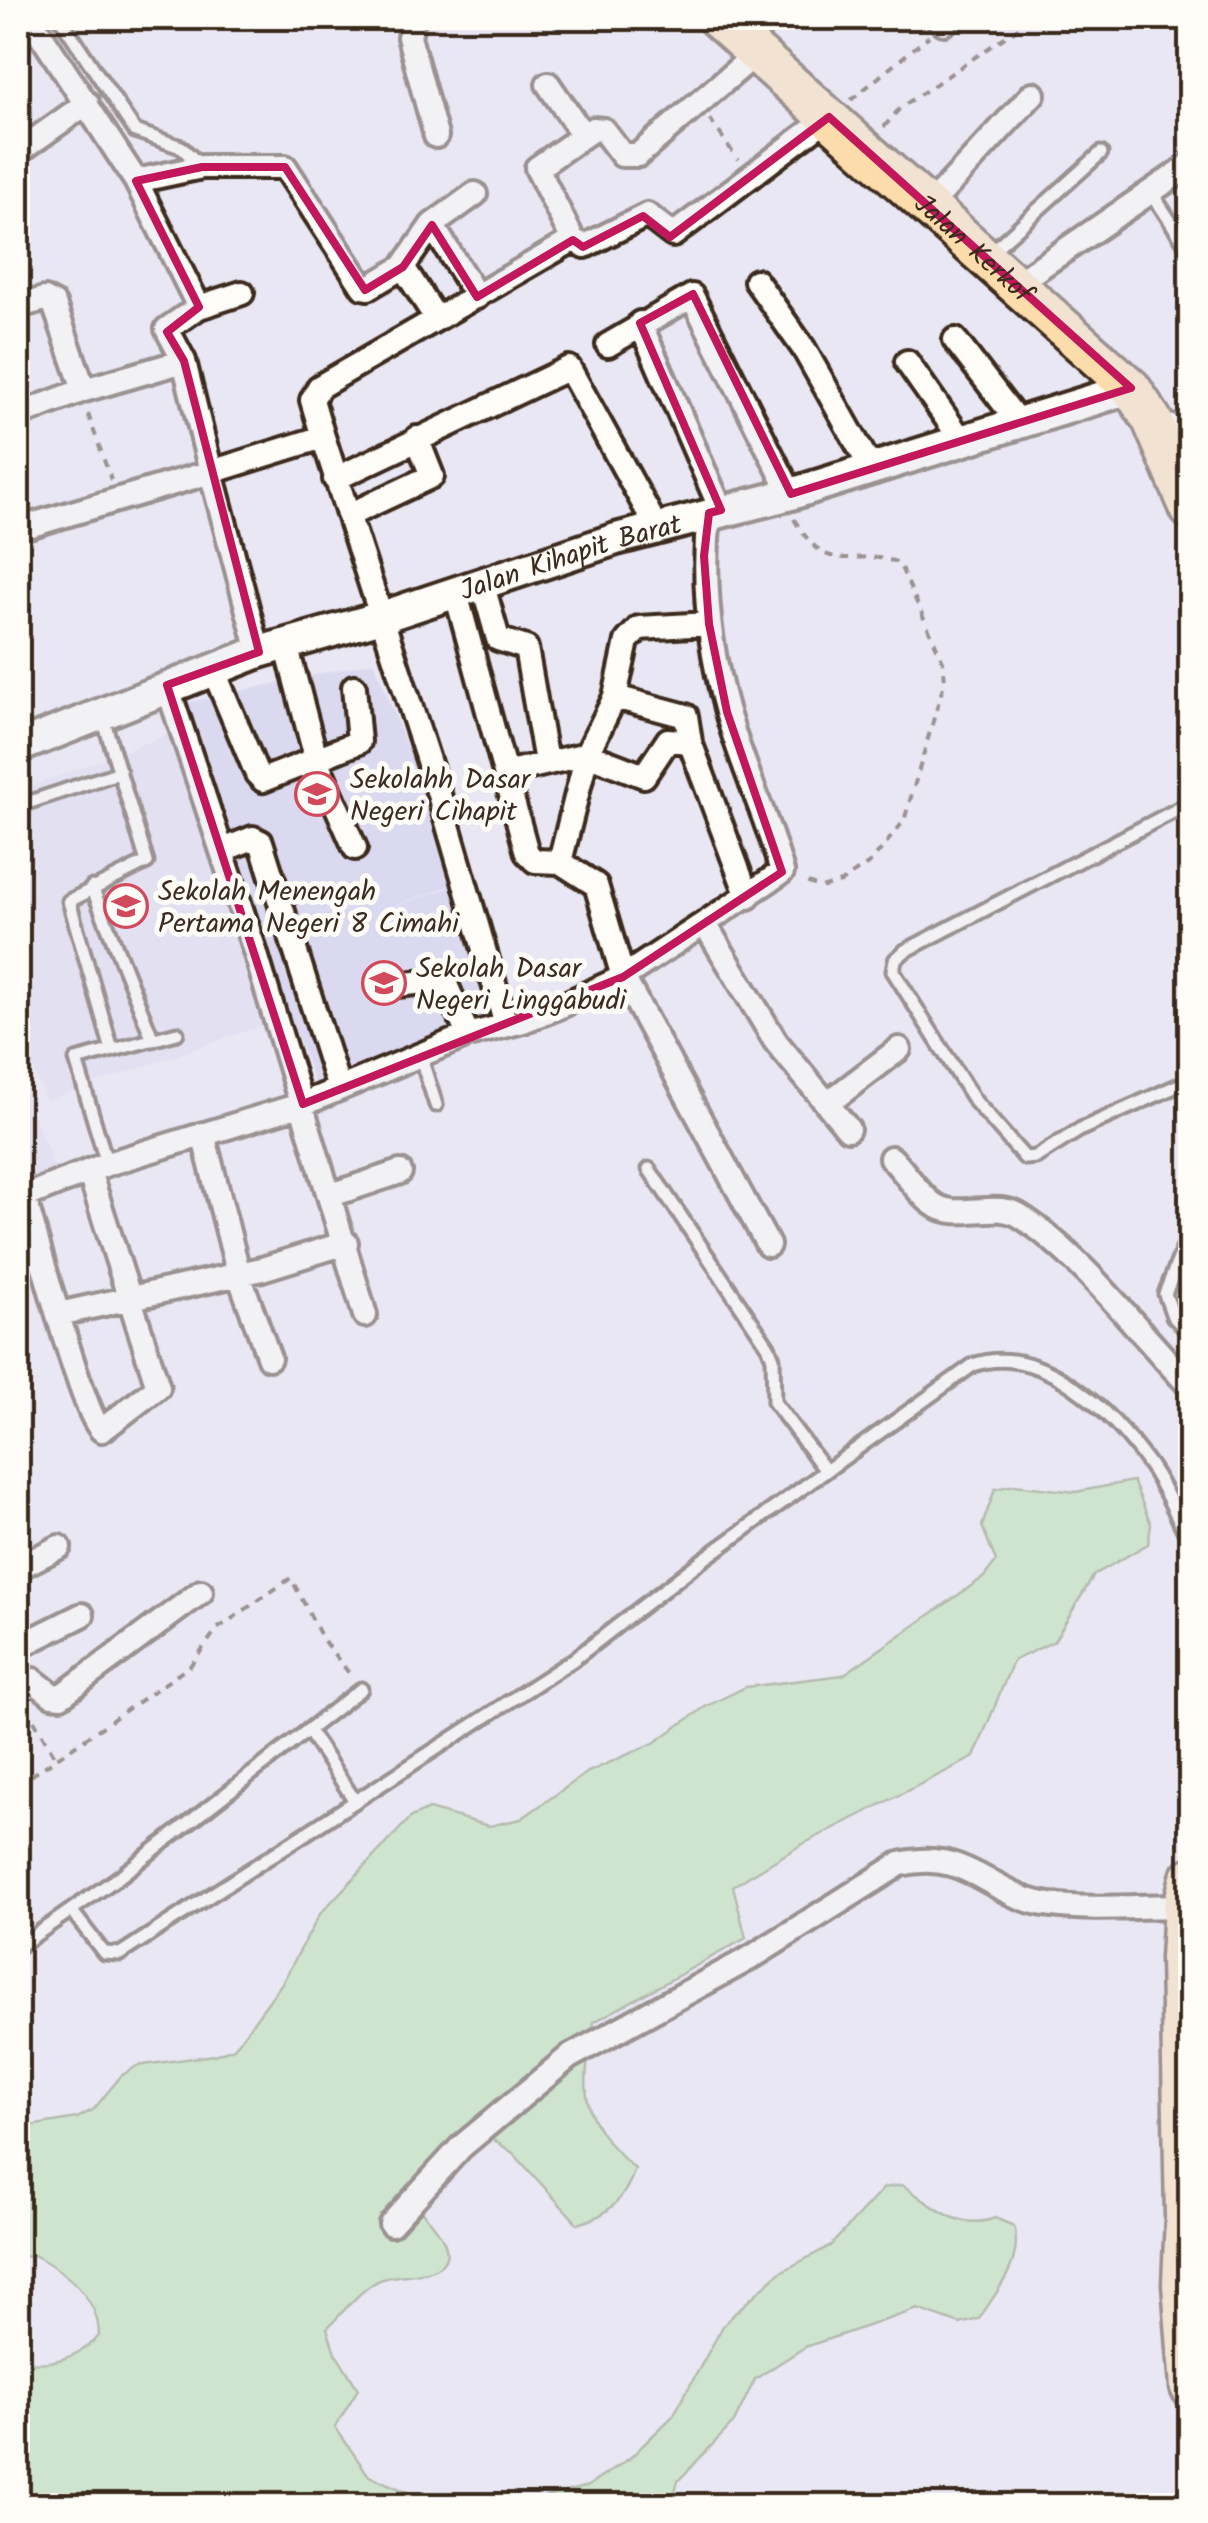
<svg xmlns="http://www.w3.org/2000/svg" width="1208" height="2523" font-family="Kalam,sans-serif">
	<style>
		.built { fill: #dbd9f0 }
		.green { fill: #afe1a2; stroke: #758660; stroke-width: 2.5 }
		.lines { fill: none; stroke-linecap: round; stroke-linejoin: round }
		.service-casing { stroke: #3b2a1e; stroke-width: 19 }
		.minor-casing { stroke: #3b2a1e; stroke-width: 30 }
		.tertiary-casing { stroke: #3b2a1e; stroke-width: 38 }
		.primary-casing { stroke: #3b2a1e; stroke-width: 45 }
		.path { stroke: #3b2a1e; stroke-width: 4; stroke-dasharray: 8 8; stroke-linecap: butt }
		.service { stroke: #fdfcf7; stroke-width: 11 }
		.minor { stroke: #fdfcf7; stroke-width: 22 }
		.tertiary { stroke: #fdfcf7; stroke-width: 30 }
		.primary { stroke: #fddcac; stroke-width: 38 }
		.marked { fill: none; stroke: #c2185b; stroke-width: 8; stroke-linejoin: round }
		.labels { text-anchor: middle; stroke-width: 10; stroke-linejoin: round; paint-order: stroke }
		.street-label { font-size: 28px; fill: #3b2a1e; stroke: #fdfcf7 }
		.poi-label { font-size: 28px; fill: #3b2a1e; stroke: #fdfcf7; text-anchor: start }
	</style>
	<rect width="100%" height="100%" fill="#e9e7f3"/>
	<filter id="ink" filterUnits="userSpaceOnUse"><feTurbulence type="fractalNoise" baseFrequency=".01" numOctaves="2"/><feDisplacementMap in="SourceGraphic" scale="20" xChannelSelector="R" yChannelSelector="G"/><feConvolveMatrix kernelMatrix="1 2 1 2 8 2 1 2 1" color-interpolation-filters="sRGB"/></filter>
	<g filter="url(#ink)">
		<path class="built" d="M374 662 459 883 358 919 460 884 499 1014 319 1095 176 705Z
			M172 733 277 1020 46 1101 18 1029V791Z
			M18 1077 60 1180 18 1195Z"/>
		<path class="green" d="M1133 1481 1151 1524 1148 1544 1094 1575 1054 1641 1013 1661 974 1757 801 1845 733 1886 746 1938 594 2022C581 2094 578 2118 635 2169 625 2199 608 2216 578 2224L513 2153 470 2124 404 2193C416 2207 470 2252 435 2269 419 2277 397 2273 380 2280 361 2288 342 2314 327 2328L334 2350 358 2389 335 2427 369 2476 438 2505H18V2360C47 2368 79 2358 99 2336 99 2297 66 2272 34 2255L18 2258V2128L77 2118 94 2109 121 2076 137 2066 214 2055 234 2048 282 1983 320 1914 411 1817 429 1809 489 1826 521 1819 588 1772 654 1743 705 1707 746 1687 843 1675 984 1577 996 1561 982 1526 995 1489 1014 1485 1076 1492Z
			M902 2185C933 2205 957 2232 995 2218L1014 2226C1023 2263 998 2289 979 2319L960 2324 918 2309 805 2347 755 2379 734 2422 678 2481 671 2505H515L588 2486 630 2458 673 2416 723 2326 736 2312 779 2273 830 2246 884 2188Z"/>
		<g class="lines">
			<g class="service-casing">
				<path id="service" d="M60 18 135 131 181 147 202 167
					M1151 192 1190 251
					M990 253 1101 153
					M102 715 147 862 69 901 112 1050
					M1190 803 905 951 895 960 893 971 974 1100 1025 1158 1036 1157 1081 1129 1190 1080
					M18 806 120 772
					M92 887 153 1040
					M420 1055 436 1105
					M107 1164 76 1060 177 1033
					M649 1169 768 1346 773 1358 774 1402 826 1471
					M1184 1246 1165 1294 1173 1316 1190 1334
					M308 1730 355 1801
					M71 1910 104 1953 120 1954 573 1660 697 1564 973 1365C1041 1341 1114 1414 1150 1466 1166 1489 1177 1517 1190 1542
					M18 1947 119 1877 361 1689"/>
			</g>
			<g class="minor-casing">
				<path id="minor" d="M30 18 136 181 199 307
					M413 18 409 37 436 136
					M937 18 944 23 949 18
					M745 42 768 18
					M757 53 638 155H622L603 130 593 129 537 168 573 240 585 246 647 215 673 235 829 117
					M548 84 583 135
					M18 152 87 103
					M136 181 202 167H285L363 287 368 288 403 267 436 318
					M475 194 432 225 477 297
					M930 205 1033 94
					M403 267 432 225
					M756 281 804 349 871 468
					M1017 283 1190 165
					M242 293 199 307 167 329 184 361 211 472 323 437 312 400 319 387 573 240
					M18 306 45 299 54 304 84 390 184 361
					M640 323 721 510
					M955 340 1019 423
					M608 345 692 296 791 494
					M907 362 963 442
					M18 415 84 390
					M1152 420 1190 434
					M323 437 438 791 506 1025
					M335 479 569 368 657 528
					M349 515 432 476 417 438
					M18 529 211 472 259 652
					M482 582 498 639 526 648 546 762
					M455 590 527 853 535 861 560 862 596 885 623 977 768 1245
					M286 644 317 762 355 848
					M213 669 257 774 263 780 359 742 354 687
					M167 685 255 951 365 1315
					M615 697 686 716 690 742 748 897
					M505 773 587 754 644 776 668 740 690 742
					M223 850 253 838 261 842 339 1089
					M560 862 587 754 615 697 627 641 639 628 709 624
					M705 924 776 1042 848 1129
					M387 986 444 980 468 1035
					M828 1103 899 1049
					M203 1134 239 1275 269 1358
					M891 1158C905 1171 917 1193 933 1204 958 1222 996 1199 1022 1217 1084 1258 1138 1332 1190 1386
					M331 1195 400 1172
					M24 1196C34 1230 84 1419 102 1430L158 1387 89 1171
					M18 1199 107 1164 303 1104 468 1035 523 1021 561 1006 623 977 782 872C767 817 742 766 727 712 709 648 702 579 709 513
					M59 1314 262 1269 346 1243
					M18 1568 59 1547
					M18 1647 82 1615
					M18 1686 33 1680 52 1695 61 1696 201 1592
					M391 2224 461 2147 569 2057 752 1957 900 1864C967 1848 988 1894 1044 1904 1089 1911 1138 1906 1183 1906"/>
			</g>
			<g class="tertiary-casing">
				<g id="tertiary">
					<path id="s1" d="M18 747 259 652 382 617 616 539 791 494 1131 388"/>
				</g>
			</g>
			<g class="primary-casing">
				<g id="primary">
					<path id="s2" d="M717 18 1131 388 1152 420 1190 509"/>
					<path d="M1190 1878 1183 1906 1180 1958 1185 2217 1182 2284 1190 2387"/>
				</g>
			</g>
			<path class="path" d="M851 100 929 36
				M710 119 738 160
				M884 127 900 108 1033 18
				M88 414 111 480
				M794 519C831 582 849 545 899 563L943 661 945 680 904 821 871 862 841 882 821 888 801 880
				M26 1706 56 1759
				M18 1785 190 1666 217 1629 291 1578 323 1640 352 1677"/>
			<use href="#service" class="service"/>
			<use href="#minor" class="minor"/>
			<use href="#tertiary" class="tertiary"/>
			<use href="#primary" class="primary"/>
		</g>
	</g>
	<path d="M0 0H1208V2523H0ZM829 117 1131 388 791 494 693 294 640 323 721 510 709 513 704 556 709 624 727 712 782 872 623 977 303 1104 167 685 259 652 184 361 167 332 199 307 136 181 202 167H285L365 290 403 267 432 225 477 297 573 240 583 247 643 216 670 237Z" fill="#e9e7f3" fill-opacity=".55" fill-rule="evenodd"/>
	<path class="marked" d="M829 117 1131 388 791 494 693 294 640 323 721 510 709 513 704 556 709 624 727 712 782 872 623 977 303 1104 167 685 259 652 184 361 167 332 199 307 136 181 202 167H285L365 290 403 267 432 225 477 297 573 240 583 247 643 216 670 237Z"/>
	<defs>
		<g id="school-ring" transform="scale(2.25)"><circle r="9.5" fill="#fdfcf7" stroke="#d1495b" stroke-width="1.5"/><path d="M0-5L7-2L0 1L-7-2ZM-4 1L0 2.5L4 1V4Q0 6-4 4Z" fill="#d1495b"/></g>
	</defs>
	<g fill-rule="evenodd">
		<use href="#school-ring" x="317" y="794"/>
		<use href="#school-ring" x="126" y="906"/>
		<use href="#school-ring" x="384" y="983"/>
	</g>
	<g class="labels">
		<g class="street-label">
			<text dy="10" stroke="none"><textPath href="#s2" startOffset="345">Jalan Kerkof</textPath></text>
			<text dy="10" stroke="none"><textPath href="#s1" startOffset="585">Jalan Kihapit Barat</textPath></text>
		</g>
		<g class="poi-label">
			<text x="350" y="788">Sekolahh Dasar<tspan x="350" dy="32">Negeri Cihapit</tspan></text>
			<text x="158" y="900">Sekolah Menengah<tspan x="158" dy="32">Pertama Negeri 8 Cimahi</tspan></text>
			<text x="416" y="977">Sekolah Dasar<tspan x="416" dy="32">Negeri Linggabudi</tspan></text>
		</g>
	</g>
	<rect width="1208" height="2523" fill="none" stroke="#fdfcf7" stroke-width="60"/>
	<rect x="30" y="30" width="1148" height="2463" fill="none" stroke="#3b2a1e" stroke-width="4" filter="url(#ink)"/>
</svg>
